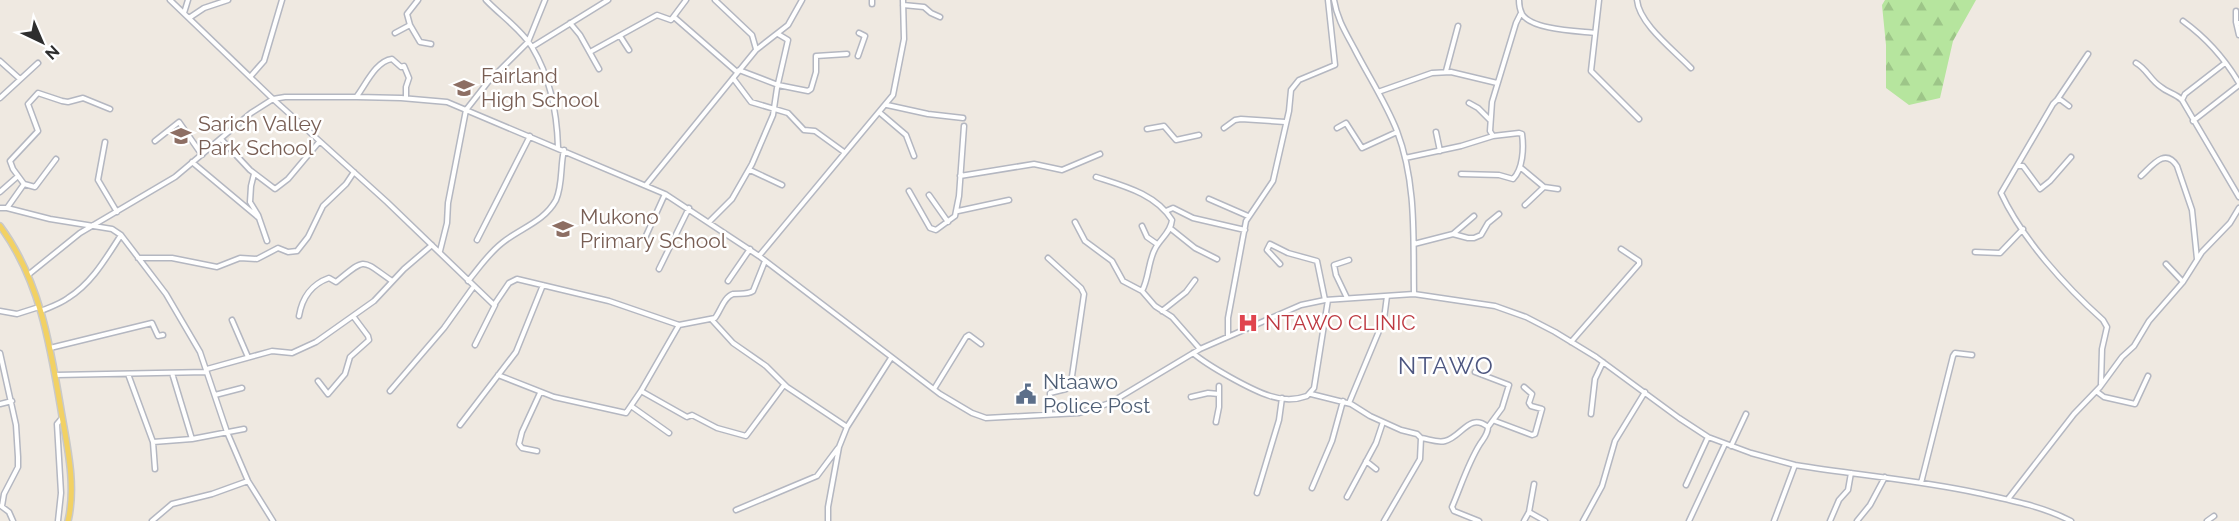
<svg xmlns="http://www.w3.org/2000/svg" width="2239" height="521" font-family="Raleway,sans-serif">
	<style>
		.forest { fill: url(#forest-firs) }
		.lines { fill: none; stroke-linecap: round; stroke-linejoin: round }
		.minor-casing { stroke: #b4b7c1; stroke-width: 7 }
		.major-casing { stroke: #c9c9c9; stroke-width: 8 }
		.minor { stroke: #fff; stroke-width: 4 }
		.major { stroke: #f2d163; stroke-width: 5 }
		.labels { text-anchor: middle; stroke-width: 5; stroke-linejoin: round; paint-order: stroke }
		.education-label { font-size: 21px; fill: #785e54; stroke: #fff; text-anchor: start }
		.health-label { font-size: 21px; fill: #be3a42; stroke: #fff; text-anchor: start }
		.service-label { font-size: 21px; fill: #4e5e75; stroke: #fff; text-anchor: start }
		.quarter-label { font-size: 24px; letter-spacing: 1.5px; fill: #4d5680; stroke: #fff }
	</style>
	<defs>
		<pattern id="forest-firs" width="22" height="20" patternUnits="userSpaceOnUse" patternTransform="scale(1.5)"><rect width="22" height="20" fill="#b6e59e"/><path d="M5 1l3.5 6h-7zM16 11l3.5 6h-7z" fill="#9dc588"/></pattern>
	</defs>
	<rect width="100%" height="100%" fill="#efe9e1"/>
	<path class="forest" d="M1885 0H1976L1953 41 1940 98 1909 105 1886 88V45L1882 5Z"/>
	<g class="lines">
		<g class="minor-casing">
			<path id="minor" d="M170 0 273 99 387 202 494 305 509 283 517 279 609 301 679 325 715 318C721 310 724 297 733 294 740 293 747 295 753 291L765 261
				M486 0C500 15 521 29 532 47 550 77 557 113 558 147
				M715 0 752 35 756 49
				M872 0V4
				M1334 0C1337 19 1346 33 1355 50 1369 77 1386 103 1397 131 1417 184 1413 240 1414 294
				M1519 0C1519 4 1520 10 1522 14 1532 30 1578 31 1595 33
				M1599 0 1591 71 1639 119
				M1637 0C1639 24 1675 51 1691 68
				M903 5 924 7 931 13 940 17
				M2236 11V22L2239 23
				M184 13 188 0
				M674 17 737 72
				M189 18 204 8 228 0
				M2183 21C2205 37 2225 59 2239 83
				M2236 22 2239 35
				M570 23 580 35 599 69
				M410 25 420 42 431 44
				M395 33 410 25 407 14 418 0
				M620 36 629 50
				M532 47 608 0
				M590 52 657 15 671 20 686 0
				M858 56 865 36 859 33
				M0 61 20 79
				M2136 63C2147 69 2150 80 2161 87 2168 93 2175 93 2182 100L2239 197
				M739 70 778 85 808 91 811 89 816 72V56L847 54
				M1446 71 1458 26
				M250 77 264 61 282 0
				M733 78 751 102 788 113 804 130 815 131 844 152
				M1378 92 1432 73 1451 72 1497 83
				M357 96C366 84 376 61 392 59L401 67 404 66 409 78 406 87V98
				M0 98 38 63
				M2057 100 2088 54
				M2182 100 2185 94 2225 63
				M1469 103 1478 108 1490 120
				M887 105 928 114 963 118
				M2069 106 2061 100H2057L2053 104 2001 193C2022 239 2066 287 2103 320L2107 327 2102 349 2101 384
				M879 112 906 135 914 156
				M2193 121 2239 85
				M1224 128 1235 120 1241 119 1285 122
				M1337 128 1346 123 1362 148 1397 132
				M1147 129 1164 126 1176 140 1199 135
				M1436 132 1440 151
				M221 139 250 170 275 189 288 179 319 142
				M155 141 179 122 202 155
				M105 142 98 180 117 212
				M1405 158 1461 146 1493 136
				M192 162 259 218
				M2018 166H2023L2040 189 2050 181 2071 157
				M1520 167 1544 187 1525 205
				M750 170 782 185
				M254 174 251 186 250 202 258 215 267 241
				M1461 174 1499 175 1513 179C1523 169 1524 148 1522 134L1519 133 1493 136 1490 131 1492 102 1516 23 1521 13
				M960 176 1034 164 1062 170 1100 154
				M2141 176C2152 166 2165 147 2177 166L2192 210 2197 259
				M1096 177C1124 186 1156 194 1172 220 1171 232 1160 239 1155 249 1148 262 1149 278 1142 291
				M24 184 35 187 56 159
				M646 185 756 50 788 25 802 0
				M1544 187 1558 189
				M909 191 930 228 936 230 955 216 959 196 964 126
				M0 192 18 176
				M929 195 948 222
				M1209 199 1248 216
				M0 208H7L24 184 13 169 10 161 38 131 28 104 38 93 62 101 68 102 83 98 110 109
				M7 208 50 219 112 229 121 235 166 294 200 352 227 432 248 481 273 521
				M958 211 1009 200
				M1166 211 1173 208 1193 218 1245 230
				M709 222 732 199 752 164 773 115 777 88 788 40 778 34
				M1075 222 1085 241 1112 261 1123 281 1142 291 1155 306 1172 317 1200 349
				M1142 226 1147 237 1157 244
				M1170 228 1195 248 1217 259
				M1453 234 1474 216
				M645 238 665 194
				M477 240 530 136
				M1414 244 1453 234 1468 238H1474L1481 235 1488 223 1499 214
				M440 251 447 223 448 203 466 110 488 82 528 42 545 0
				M1975 252 2000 253 2023 229
				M759 256 893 95 904 39 903 0
				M138 258H172L217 267 240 258 257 259 278 248 288 252 297 251 308 237 323 206 346 184 354 172
				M1048 258 1081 288 1084 294 1071 383 1066 389 1050 393V414
				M1280 264 1267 250 1270 244 1288 253 1317 261 1325 300
				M2166 264 2183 282
				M659 269 689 208
				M28 275 80 233 175 177 251 113 273 99 285 97H357L401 98 447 102 665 194 759 256 940 394 972 413 986 418 1079 413 1110 403 1200 349 1301 305 1325 300 1414 294 1495 306 1526 317 1555 332 1596 357 1679 418 1708 437 1751 453 1795 465C1856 475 1918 480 1978 493 2010 500 2042 506 2071 521
				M468 281C479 268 488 254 502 243 520 228 544 222 556 200 563 184 560 166 564 150
				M728 281 750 249
				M1347 298 1336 275 1334 265 1349 260
				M0 311 17 314 39 307
				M41 311C50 307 60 304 68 298 92 283 106 258 121 235
				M1162 311 1186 292 1195 280
				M299 316C302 298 312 284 329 278L336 282C367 257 360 259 392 281
				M232 320 248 357
				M712 320 733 343 766 366 787 387 847 427
				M1228 336V318L1246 221 1273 181 1289 111 1291 90 1299 80 1335 65 1328 0
				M1571 342 1639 264V261L1621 249
				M475 345 495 305
				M50 348 152 323 158 336 163 335
				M0 353 16 425 18 457V467L4 494 2 506
				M1193 353C1208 366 1251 390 1270 396 1282 400 1296 400 1307 396L1314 388 1328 300
				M207 369 272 351 292 353 316 342 374 301 404 269 432 245
				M1475 372 1509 385 1502 408 1488 427
				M172 373 192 439
				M128 374 153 442 192 439 244 429
				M56 375 207 372
				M498 375 554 397 626 413 641 391 679 325
				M318 381 328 394 345 374 350 357 369 340 368 336 353 316
				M934 389 966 337 969 335 981 344
				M390 391 444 328 474 286
				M641 391 687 417 692 415 717 428 746 436 784 385
				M2096 391 2104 397 2135 404 2148 376
				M1311 394 1351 404 1370 416 1401 430 1417 434 1421 438 1420 459 1384 521
				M215 395 242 388
				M1191 397 1208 393 1219 394
				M1349 403 1384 319 1387 296
				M0 404 12 401
				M631 406 669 433
				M1591 414 1595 379 1603 362
				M1495 421 1532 435 1535 434 1542 409 1531 406 1529 403 1532 394 1524 387
				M1216 422 1219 407V386
				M460 425 516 352 543 285
				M1421 438C1429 439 1437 443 1445 441 1462 437 1469 412 1488 427 1488 434 1484 438 1480 444 1468 463 1461 486 1452 507L1454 511 1479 521
				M153 442 155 469
				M1731 446 1746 414
				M537 451 522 448 519 444 522 432 540 393
				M1366 461 1376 469
				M1921 483 1953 356 1955 353 1972 355
				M1534 484 1529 512 1545 521
				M1686 485 1708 437
				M1312 488 1332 441 1343 401
				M1257 493 1279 420 1282 398
				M1347 497 1376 443 1383 422
				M2008 499 2074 414 2100 387 2122 357 2134 346 2149 321 2183 282 2202 252 2230 223 2239 208
				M1 506 9 512 13 521
				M736 510 817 476 838 448
				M58 521 61 493 57 424 62 418
				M152 521 172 504 212 494 248 481
				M828 521V507L839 447 847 427 891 358
				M1524 521 1529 512
				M1583 521 1602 486 1615 441 1645 392
				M1689 521 1725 444
				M1774 521 1795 465
				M1830 521 1839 500 1848 490 1851 473
				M1857 521 1870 505 1885 477
				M2207 521 2214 516"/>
		</g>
		<g class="major-casing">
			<path id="major" d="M0 226C41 281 51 350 62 416 68 450 76 487 68 521"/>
		</g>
		<use href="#minor" class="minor"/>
		<use href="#major" class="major"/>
	</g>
	<defs>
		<g id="school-bare" transform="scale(1.62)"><path d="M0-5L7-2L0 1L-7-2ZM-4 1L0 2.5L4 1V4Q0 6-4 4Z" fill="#8d6e63" stroke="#fff" stroke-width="2.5" paint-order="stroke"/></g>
		<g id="hospital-bare" transform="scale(1.62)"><path d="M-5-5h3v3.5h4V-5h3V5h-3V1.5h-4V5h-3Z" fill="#e0444e" stroke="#fff" stroke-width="2.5" paint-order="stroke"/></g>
		<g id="civic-bare" transform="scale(1.62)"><path d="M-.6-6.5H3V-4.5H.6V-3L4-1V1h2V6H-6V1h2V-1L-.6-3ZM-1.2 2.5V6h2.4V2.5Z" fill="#5c6f8a" stroke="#fff" stroke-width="2.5" paint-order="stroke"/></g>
	</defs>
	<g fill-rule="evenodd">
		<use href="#school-bare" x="464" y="88"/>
		<use href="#school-bare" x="181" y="136"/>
		<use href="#school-bare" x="563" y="229"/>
		<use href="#hospital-bare" x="1248" y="323"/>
		<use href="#civic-bare" x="1026" y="394"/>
	</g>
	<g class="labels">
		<g class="education-label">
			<text x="481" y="83">Fairland<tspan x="481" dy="24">High School</tspan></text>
			<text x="198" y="131">Sarich Valley<tspan x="198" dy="24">Park School</tspan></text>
			<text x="580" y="224">Mukono<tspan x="580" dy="24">Primary School</tspan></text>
		</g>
		<g class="health-label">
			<text x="1265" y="330">NTAWO CLINIC</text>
		</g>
		<g class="service-label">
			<text x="1043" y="389">Ntaawo<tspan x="1043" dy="24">Police Post</tspan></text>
		</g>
		<g class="quarter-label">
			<text x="1446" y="374">NTAWO</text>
		</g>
	</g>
	<g transform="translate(42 42) rotate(136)" stroke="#ffffff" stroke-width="4.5" paint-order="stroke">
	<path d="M0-4.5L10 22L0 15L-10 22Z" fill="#2e2e2e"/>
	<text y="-9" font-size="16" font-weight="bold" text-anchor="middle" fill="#2e2e2e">N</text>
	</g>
</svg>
